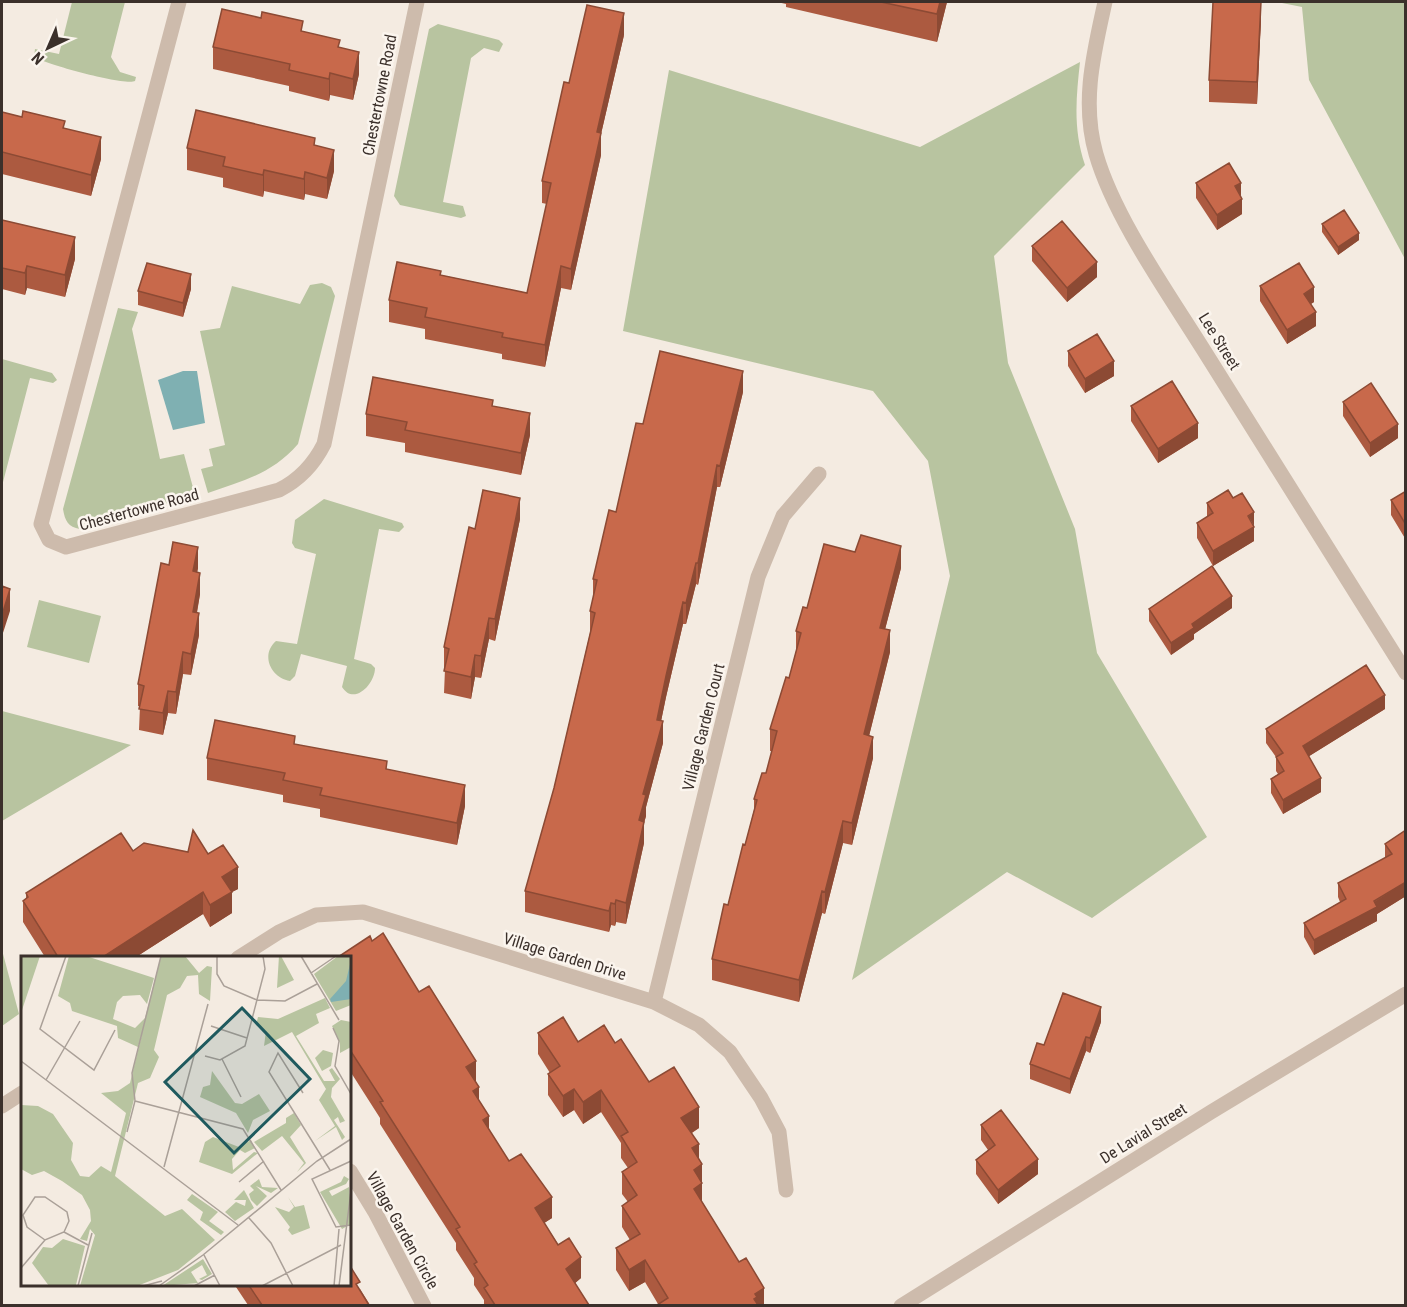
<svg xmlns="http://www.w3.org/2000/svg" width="1407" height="1307" font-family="'Roboto Condensed',sans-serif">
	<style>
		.green { fill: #b8c4a0 }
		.water { fill: #7fb0b2 }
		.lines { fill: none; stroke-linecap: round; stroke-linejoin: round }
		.minor { stroke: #cdbbac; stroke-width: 15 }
		.wall { fill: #ac5a40 }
		.shaded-wall { fill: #8c4a34 }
		.building { fill: #c8694b; stroke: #8c4a34; stroke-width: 1.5 }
		.labels { text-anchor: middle; stroke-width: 5; stroke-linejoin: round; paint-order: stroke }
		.street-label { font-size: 16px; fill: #3b302b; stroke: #fbf5ee }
		.inset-road { fill: none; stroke: #aaa098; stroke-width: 1.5 }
		.view { fill: #1f5a5e; fill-opacity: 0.15; stroke: #1f5a5e; stroke-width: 3 }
		.inset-edge { fill: none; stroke: #3b302b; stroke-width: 3 }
	</style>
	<rect width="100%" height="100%" fill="#f4ebe1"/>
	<path class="green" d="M72 2H125L111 57 120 72 136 77 135 81C125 86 45 64 34 57L35 49 59 54Z
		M1277 2H1405V259L1309 80 1302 7Z
		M438 24 499 40 503 44 499 52 484 48 471 58 443 202 463 206 466 216 461 218 400 205 394 196 429 29Z
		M1080 62C1076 98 1073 130 1085 165L994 256 1008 363 1075 529 1097 653 1207 837 1092 918 1007 872 852 980 950 576 928 461 873 391 623 331 669 70 920 147Z
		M322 283 331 287 335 296 298 444C272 474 244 480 208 493L201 469 213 466 209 449 225 445 200 331 220 328 232 286 300 304 310 285Z
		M118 308 138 312 132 329 160 459 184 454 195 495 80 529C68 527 65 521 63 509Z
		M2 359 52 373 57 380 53 383 30 378 2 486Z
		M324 499 402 523 404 527 399 532 379 529 354 659 371 664 375 668C375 684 354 706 342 687L347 666 301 654 295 676 290 681C271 678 260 655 276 641L297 644 316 554 295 548 292 543 295 520Z
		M39 600 101 616 89 663 27 647Z
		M2 711 131 745 2 821Z
		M2 950 19 1014 2 1026Z"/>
	<path class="water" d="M183 371H197L205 423 173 430 158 380Z"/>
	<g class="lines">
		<path class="minor" d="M179 2 41 524 49 540 66 547 279 490C299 480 314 464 324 444L417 2
			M1105 2C1094 52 1081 102 1096 154 1114 217 1168 293 1203 349 1271 457 1338 565 1406 673
			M238 958 279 932 316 915 363 912 654 1002 699 1025 730 1052 761 1098 779 1132 786 1190
			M654 1002 758 577 783 516 819 474
			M2 1106 22 1093
			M350 1171 375 1212 424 1306
			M901 1306 1211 1112 1406 994"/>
	</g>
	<path class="wall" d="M777 2H947L937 42 786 7V4Z
		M1261 19 1257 104 1209 102V80Z
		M303 31 340 48 359 74 353 100 330 95 329 101 289 91V86L213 69V47Z
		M624 35 601 134V155L571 290 561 288 545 367 502 359V354L425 339V329L389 322V300L441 275 527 293 547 204 542 203V181L569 83Z
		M2 112 65 128 101 159 91 196 2 174Z
		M315 145 334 171 327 199 305 194 304 200 264 191 263 197 223 187V178L187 170V148Z
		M1196 183 1241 197 1242 214 1217 230 1196 198Z
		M2 220 75 259 65 297 27 288 25 295 2 289Z
		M1322 224 1359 240 1338 255 1322 232Z
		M1032 246 1097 277 1067 302 1032 261Z
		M1260 286 1314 302 1311 304 1316 326 1287 344 1260 301Z
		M191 289 183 317 138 305V291Z
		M1068 351 1114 376 1085 393 1068 366Z
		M743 392 720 487H717L698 585 696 584 686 624H683L666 697 661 721 663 743 646 807V816L644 823V843L626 924 616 922 615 926 611 925 609 932 525 912V891L554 788 590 633V611L593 599V579L616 512 643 424Z
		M1343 402 1398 438 1370 457 1343 416Z
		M493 406 530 435 521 475 405 452V443L366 436V414Z
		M1131 406 1198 438 1158 463 1131 421Z
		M1406 491V540L1391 515V500Z
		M1207 503 1254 525V541L1213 566 1197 538V523L1207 517Z
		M520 519 495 641 489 639 481 678 475 677 471 699 444 693 445 669H444V647L475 529Z
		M169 565 198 568 197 572 200 594 197 613 199 635 191 675 183 674 176 714 168 713 163 735 139 730 140 706H138V684Z
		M901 568 885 629 890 652 869 736 873 758 852 845 843 843 825 914 822 913 799 1002 712 980V959L745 845 754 810V799L766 773 772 751H770V729L789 678 796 651V631L807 608Z
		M1232 608 1194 634V639L1171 655 1149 621V609Z
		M1385 709 1309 756 1321 792 1283 814 1271 793V779L1278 774 1276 771V757L1266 743V729Z
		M295 744 387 769 465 806 457 845 320 817V809L283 802V795L207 780V758Z
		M1406 830V896L1377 914V921L1314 955 1304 937V923L1340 902 1338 897V883L1385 858V844Z
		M133 851 188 852 208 854 238 889 232 892V913L210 927 203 914 136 957H45L23 922V901L26 899V893Z
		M372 941 476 1081 479 1101 489 1130 509 1161 552 1218 544 1223 581 1278 575 1283 589 1305H484V1300L474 1285V1278L456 1250V1243L380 1124V1118L350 1071V957Z
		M1101 1022 1090 1053 1086 1051 1070 1094 1030 1079V1064Z
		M538 1033 578 1042 615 1043 649 1082 699 1128 692 1133 699 1159 702 1164V1202L764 1305 658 1304 645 1282 629 1291 616 1270V1248L630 1240 622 1227V1206L628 1202 622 1194V1172L628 1168 621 1158V1143L601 1112 583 1124 574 1110 563 1117 548 1095V1074L550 1073 538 1054Z
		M981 1125 1038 1174 998 1204 976 1174V1160L988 1150 981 1140Z
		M234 1284H350L360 1289 370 1305H248Z"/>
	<path class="shaded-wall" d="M940 2H947L937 42V14Z
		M1261 2V19L1257 104V82Z
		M624 13V35L601 134V155L571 290V269L597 132Z
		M359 52V74L353 100V79Z
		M330 73V95L329 101V79Z
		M101 137V159L91 196V175Z
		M334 150V171L327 199V178Z
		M264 170V191L263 197V175Z
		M305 172V194L304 200V179Z
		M1241 183V197L1235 186Z
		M1242 199V214L1217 230V215Z
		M1359 233V240L1338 255V247Z
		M75 237V259L65 297V275Z
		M1097 262V277L1067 302V288Z
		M27 266V288L25 295V273Z
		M561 266V288L545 367V345Z
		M191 274V289L183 317V303Z
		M1314 287V302L1304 308V294Z
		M1316 312V326L1287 344V330Z
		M1114 361V376L1085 393V379Z
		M743 371V392L720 487V466Z
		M530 413V435L521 475V453Z
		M1198 423V438L1158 463V449Z
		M1398 424V438L1370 457V443Z
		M717 465V487L698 585V563Z
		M520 498V519L495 641V619Z
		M1254 512V526L1248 516Z
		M1254 527V541L1213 566V551Z
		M901 546V568L880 649V628Z
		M198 547V568L193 593V571Z
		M696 563V584L686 624V603Z
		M200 573V594L193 633V612Z
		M10 589V611L2 636V615Z
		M1232 596V608L1194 634V639L1171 655V643L1192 624Z
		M683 602V624L666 697 657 741V720L666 676Z
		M199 613V635L191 675V654Z
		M489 618V639L481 678V656Z
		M890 630V652L864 756V734Z
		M183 652V674L176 714V692Z
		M475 655V677L471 699V677Z
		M168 691V713L163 735V713Z
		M1385 695V709L1303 760V746Z
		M663 721V743L646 807V816L644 823V843L626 924V903L643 794Z
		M873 737V758L852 845V823Z
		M1321 778V792L1283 814V800Z
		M465 785V806L457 845V823Z
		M843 821V843L825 914V892Z
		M238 867V889L232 892V913L210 927V905L222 877Z
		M1406 882V896L1377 914V921L1314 955V940Z
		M822 891V913L799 1002V980Z
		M203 892V914L136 957H103Z
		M616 900V922L615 926V904Z
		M611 903V925L609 932V911Z
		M1101 1007V1022L1090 1053V1038Z
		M1086 1037V1051L1070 1094V1079Z
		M476 1061V1083L466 1067Z
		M479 1087V1109L473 1091Z
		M574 1089V1110L563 1117V1096Z
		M601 1090V1112L583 1124V1102Z
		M699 1107V1128L681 1139V1118Z
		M489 1116V1137L483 1120Z
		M699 1144V1165L692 1148Z
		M1038 1159V1174L998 1204V1190Z
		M702 1164V1205L694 1210V1170Z
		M552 1197V1218L535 1229V1208Z
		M581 1257V1278L566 1291V1269Z
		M645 1260V1282L629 1291V1270Z
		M764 1288V1305H754L755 1294Z"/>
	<path class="building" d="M881 2H940L937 14Z
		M1213 2H1261L1257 82 1209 80Z
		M587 5 624 13 597 132 601 133 571 269 561 266 545 345 502 337 503 333 425 317 427 308 389 300 397 262 441 271 440 275 527 293 551 183 542 181 564 82 569 83Z
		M222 9 261 18 262 12 303 21 301 31 340 40 338 47 359 52 353 79 330 73 329 79 289 70 290 64 213 47Z
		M196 110 315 138 314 145 334 150 327 178 305 172 304 179 264 170 263 175 223 166 225 157 187 148Z
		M23 111 65 121 63 128 101 137 91 175 2 152V112L22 117Z
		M1229 163 1241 183 1235 186 1242 199 1217 215 1196 183Z
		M1344 210 1359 233 1338 247 1322 224Z
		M2 220 75 237 65 275 27 266 25 273 2 268Z
		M1062 221 1097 262 1067 288 1032 246Z
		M147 263 191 274 183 303 138 291Z
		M1299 263 1314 287 1304 294 1316 312 1287 330 1260 286Z
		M1097 334 1114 361 1085 379 1068 351Z
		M660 351 743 371 720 466 717 465 698 563H696L686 603 683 602 666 676 657 720 663 721 643 794 646 795 639 820 644 822 626 903 616 900 615 904 611 903 609 911 525 891 554 788 595 613 590 611 597 580 593 579 609 510 616 512 636 423 643 424Z
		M373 377 493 400 492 406 530 413 521 453 405 430 407 422 366 414Z
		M1172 381 1198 423 1158 449 1131 406Z
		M1371 383 1398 424 1370 443 1343 402Z
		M483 490 520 498 495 619 489 618 481 656 475 655 471 677 444 671 449 649 444 647 469 527 475 529Z
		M1228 490 1233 498 1242 493 1254 512 1248 516 1254 527 1213 551 1197 523 1213 513 1207 503Z
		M1406 491V525L1391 500Z
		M861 535 901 546 880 628 890 630 864 734 873 737 852 823 843 821 825 892 822 891 799 980 712 959 724 904 728 905 743 844 745 845 757 800 754 799 762 773H766L777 731 770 729 786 677 789 678 801 633 796 631 803 607 807 608 824 544 855 552Z
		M173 542 198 547 193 571 200 573 193 612 199 613 191 654 183 652 176 692 168 691 163 713 139 709 144 686 138 684 161 563 169 565Z
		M1212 566 1232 596 1192 624 1194 628 1171 643 1149 609Z
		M2 586 10 589 2 615Z
		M1366 665 1385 695 1303 746 1321 778 1283 800 1271 779 1284 771 1276 757 1283 753 1266 729Z
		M215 720 295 736 294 744 387 761 386 769 465 785 457 823 320 795 322 788 283 780 285 773 207 758Z
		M193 830 208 854 223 845 238 867 222 877 232 892 210 905 203 892 103 957H58L23 901 28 897 26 893 121 833 133 851 144 843 188 852Z
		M1406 830V882L1374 901 1377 907 1314 940 1304 923 1346 899 1338 883 1392 854 1385 844Z
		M383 933 419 992 429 986 476 1061 466 1067 479 1087 473 1091 489 1116 483 1120 509 1161 521 1154 552 1197 535 1208 558 1245 569 1238 581 1257 566 1269 589 1305H495L484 1288 488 1285 474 1264 477 1262 456 1229 460 1227 380 1102 383 1101 350 1050V957H338L370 936 372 941Z
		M1063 993 1101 1007 1090 1038 1086 1037 1070 1079 1030 1064 1037 1043 1044 1045Z
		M563 1017 578 1042 604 1025 615 1043 621 1039 649 1082 674 1067 699 1107 681 1118 699 1144 692 1148 702 1164 694 1170 702 1183 694 1189 739 1262 746 1258 764 1288 755 1294 757 1297 754 1299 758 1305H657L668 1298 645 1260 629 1270 616 1248 640 1234 622 1206 637 1195 622 1172 637 1162 621 1136 628 1132 601 1090 583 1102 574 1089 563 1096 548 1074 560 1066 538 1033Z
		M1001 1110 1038 1159 998 1190 976 1160 995 1145 981 1125Z
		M350 1266 360 1282 356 1284 369 1305H262L248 1284H350Z"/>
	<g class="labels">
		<g class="street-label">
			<text transform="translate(379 95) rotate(-79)" y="6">Chestertowne Road</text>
			<text transform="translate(1220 341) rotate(58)" y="6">Lee Street</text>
			<text transform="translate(139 509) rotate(-15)" y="6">Chestertowne Road</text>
			<text transform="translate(703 727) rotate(-76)" y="6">Village Garden Court</text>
			<text transform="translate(565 956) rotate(17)" y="6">Village Garden Drive</text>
			<text transform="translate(1143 1133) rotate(-32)" y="6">De Lavial Street</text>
			<text transform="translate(403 1230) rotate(61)" y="6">Village Garden Circle</text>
		</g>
	</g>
	<g transform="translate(21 956)">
		<rect width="330" height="330" fill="#f4ebe1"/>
		<path d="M0 0H19L0 57ZM48 0H65L133 22 126 48 119 39 102 40 96 46 92 63 114 72 124 62 140 0H164L178 17 186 10 191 11 189 45 178 38 177 19 166 20 159 32 146 39 133 94 138 101 129 122 117 127 94 220 144 260 161 253 194 284 157 314 116 330H59L74 279 69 273 66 285 59 283 70 265 69 254 61 239 41 225 23 215 11 219 0 213V149L17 150 32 158 52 187 50 204 59 220 68 221 80 210 90 216 105 157 80 137 97 135 109 127 121 78 117 91 97 82 96 70 51 55 49 47 37 40ZM260 0 273 24 256 32 258 0ZM317 0H330V49L315 55 293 18ZM304 42 309 52 295 58 298 67 275 80 303 125H314L308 114 311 112 319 123 311 132 310 141 324 165 319 167 317 161 313 164 324 181 321 184 315 171 294 185 314 170 298 144 305 133 271 76 243 90 245 75 235 69 237 61 257 63ZM320 64 330 66V91L319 97V87L311 70ZM302 94 312 97 310 110 301 115 294 102ZM191 115 214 147 221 148 238 138 249 155 232 164 227 177 215 157 179 141 182 131 189 129ZM273 157 280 169 269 181 285 207 276 216 283 207 261 180 241 195 233 186 265 167V162ZM192 181 218 191 230 184 234 192 224 197 219 194 211 203 212 214 233 196 237 197 211 218 178 206 184 186ZM323 220 328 223 325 228 308 235 311 240 328 231 330 268 321 273 299 236 320 226ZM238 223 241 231 257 232 250 237 235 230 246 240 236 250 230 244 228 238 233 234 229 230ZM223 234 233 252 214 265 204 256 215 246 224 250 225 244H213ZM171 238 197 256 188 265 203 276 200 279 179 264 182 256 166 244ZM267 241 274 251 283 249 289 272 271 279 267 274 269 271 254 251 268 256 273 251ZM42 283 64 290 55 329 28 330 11 307 22 291 31 292ZM182 303 191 318 181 324 178 323 186 319 181 309 170 316 177 327 141 330Z" fill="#b8c4a0"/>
		<path d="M330 4V43L310 46 309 43 325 25Z" fill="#7fb0b2"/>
		<path class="inset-road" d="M45 0 19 73 73 114 94 74M196 0V18L203 30 236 44 264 45 296 28M280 0 318 64M290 17 315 0M190 70 226 82M312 72 318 85 314 110 330 138M184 100 199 104 224 90 244 13 242 0M201 103 220 141M0 105 217 269M25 124 59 65M282 137 257 97 248 116 309 214M114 145 222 173 260 234M106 176 114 145 111 117 140 0M330 205 291 223 315 271 330 269M143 211 187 48M218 226 243 205M14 241H24L46 256 48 265 43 276 24 284 6 271 2 259ZM228 262 250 287 272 330M43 276 67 289M183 299 199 330M0 312 24 284M57 330 71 277M122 330 141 325M138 330 182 299 296 205 330 183M173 330 194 319M241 330 320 289M313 330 318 273M318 330 330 235"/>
		<path class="view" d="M221 52 289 123 213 197 144 126Z"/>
		<rect width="330" height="330" class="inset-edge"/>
	</g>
	<rect width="1407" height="1307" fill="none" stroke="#3b302b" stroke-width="6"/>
	<g transform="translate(48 48) rotate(224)" stroke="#fbf5ee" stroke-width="4.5" paint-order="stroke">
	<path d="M0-4.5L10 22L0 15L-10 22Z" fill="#3b302b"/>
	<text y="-9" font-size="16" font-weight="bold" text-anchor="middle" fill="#3b302b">N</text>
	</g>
</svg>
